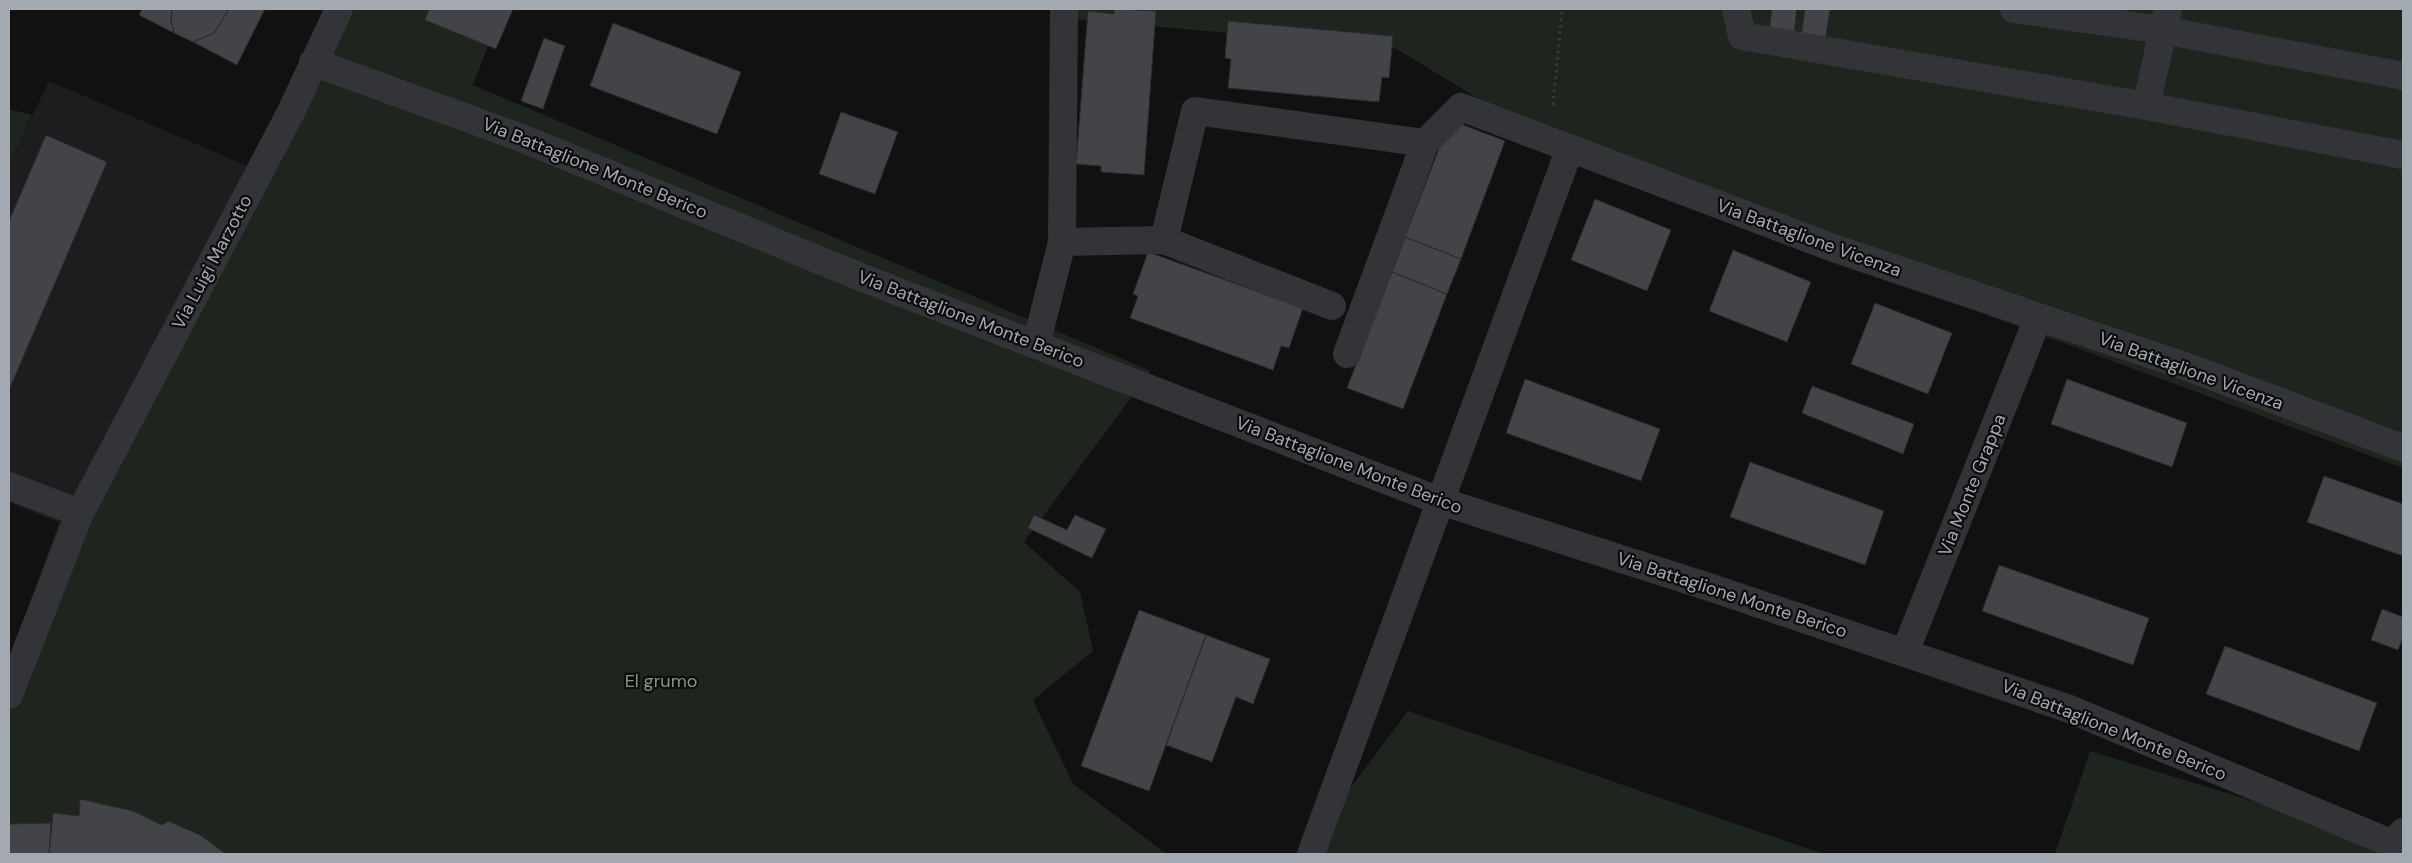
<svg xmlns="http://www.w3.org/2000/svg" width="2412" height="863" font-family="'DM Sans',sans-serif">
	<style>
		.built { fill: #1d1d1f }
		.green { fill: #1e241e }
		.building { fill: #424447; stroke: #2b2b2e }
		.lines { fill: none; stroke-linecap: round; stroke-linejoin: round }
		.path { stroke: #383b3e; stroke-width: 3; stroke-dasharray: 2.5 4; stroke-linecap: butt }
		.minor { stroke: #323437; stroke-width: 28 }
		.labels { text-anchor: middle; stroke-width: 4.5; stroke-linejoin: round; paint-order: stroke }
		.street-label { font-size: 18px; fill: #a3aab1; stroke: #0c0c0d }
		.park-label { font-size: 18px; fill: #7f9b7c; stroke: #0c0c0d }
	</style>
	<rect width="100%" height="100%" fill="#111112"/>
	<path class="built" d="M49 81 248 166 59 523 9 502V165Z"/>
	<path class="green" d="M326 9H502L473 85 1151 371 1024 542 1080 592 1093 651 1033 700 1073 784 1167 854H9V661L59 523 248 166Z
		M1053 9H2403V468L1990 316 1583 162 1395 48 1052 17Z
		M9 109 32 115 9 165Z
		M1408 711 1824 854H1301Z
		M2090 751 2403 847V854H2055Z"/>
	<path class="building" d="M142 9H172L171 20 174 33 139 15Z
		M172 9H229L214 33 193 42 174 33 171 20Z
		M229 9H265L237 65 193 42 214 33Z
		M429 9H513L496 49 425 20Z
		M1114 9 1156 11 1144 175 1101 172V166L1076 164 1088 11 1114 14Z
		M1772 9H1797L1791 56 1766 52Z
		M1805 9H1830L1822 62 1798 58Z
		M1228 21 1393 36 1389 78 1382 77 1379 102 1228 88 1231 59 1225 58Z
		M613 23 741 72 717 134 590 86Z
		M544 38 565 46 543 109 521 101Z
		M841 112 898 132 875 194 819 174Z
		M1450 120 1505 141 1461 259 1405 237Z
		M46 135 107 162 9 390V221Z
		M1595 199 1671 230 1647 291 1571 260Z
		M1405 237 1461 259 1447 294 1392 272Z
		M1733 250 1811 282 1787 342 1709 311Z
		M1148 252 1303 308 1289 348 1281 346 1273 370 1130 318 1138 296 1133 294Z
		M1392 272 1447 294 1403 409 1347 388Z
		M1875 303 1952 333 1928 394 1851 364Z
		M1525 379 1660 429 1641 481 1506 433Z
		M2067 379 2187 423 2172 467 2051 424Z
		M1812 386 1914 424 1903 454 1802 413Z
		M1750 462 1884 511 1865 565 1730 517Z
		M2324 476 2403 504V556L2307 522Z
		M1034 515 1067 530 1075 515 1106 529 1092 558 1028 528Z
		M1999 565 2149 618 2133 665 1982 611Z
		M2382 609 2403 617V637L2398 650 2371 640Z
		M1139 610 1206 635 1149 791 1081 766Z
		M1206 635 1270 659 1253 704 1236 697 1212 762 1166 745Z
		M2225 646 2377 703 2359 751 2206 694Z
		M80 799 133 811 162 825 168 821 200 835 226 854H49L53 813 79 816Z
		M51 823 49 854H9V824Z"/>
	<g class="lines">
		<path class="path" d="M1553 105 1562 9"/>
		<path class="minor" d="M1736 9 1742 36 2146 106 2403 155
			M2014 9 2163 30 2403 76
			M313 62 514 135 868 280 1440 501 1709 587 2067 708 2393 844 2403 832
			M2146 106 2168 9
			M1164 240 1332 306
			M1062 242 1064 9
			M1036 345 1062 242 1164 240 1195 111 1425 143 1461 107 1836 249 2182 365 2403 448
			M1347 354 1425 143
			M9 486 80 513
			M1905 652 2038 318
			M9 695 80 513 291 112 339 9
			M1311 854 1570 148"/>
	</g>
	<g class="labels">
		<g class="street-label">
			<text transform="translate(595 168) rotate(22)" y="6">Via Battaglione Monte Berico</text>
			<text transform="translate(1809 238) rotate(20)" y="6">Via Battaglione Vicenza</text>
			<text transform="translate(212 262) rotate(-62)" y="6">Via Luigi Marzotto</text>
			<text transform="translate(971 319) rotate(21)" y="6">Via Battaglione Monte Berico</text>
			<text transform="translate(2191 371) rotate(20)" y="6">Via Battaglione Vicenza</text>
			<text transform="translate(1349 465) rotate(21)" y="6">Via Battaglione Monte Berico</text>
			<text transform="translate(1972 485) rotate(-68)" y="6">Via Monte Grappa</text>
			<text transform="translate(1732 595) rotate(18)" y="6">Via Battaglione Monte Berico</text>
			<text transform="translate(2114 730) rotate(22)" y="6">Via Battaglione Monte Berico</text>
		</g>
		<g class="park-label">
			<text x="661" y="687">El grumo</text>
		</g>
	</g>
	<rect width="2412" height="863" fill="none" stroke="#a3aab1" stroke-width="20"/>
</svg>
